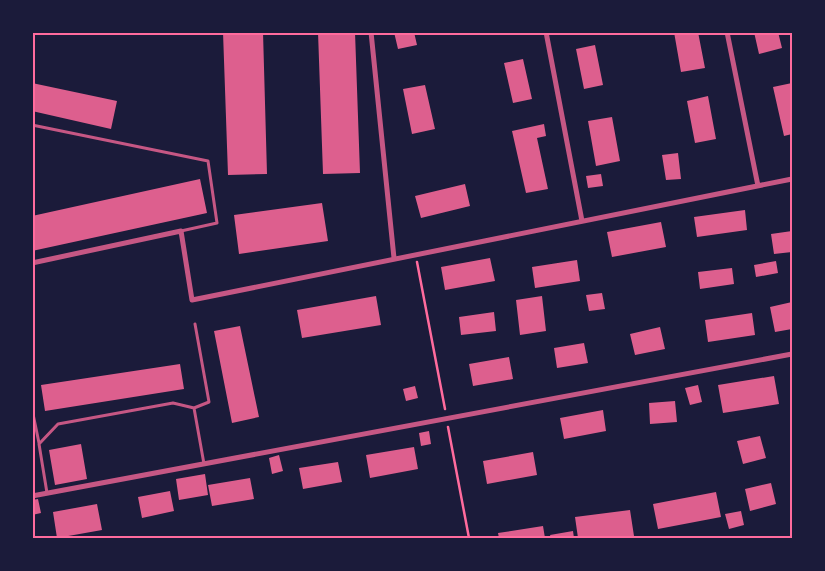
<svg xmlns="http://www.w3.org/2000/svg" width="825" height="571" font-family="'Source Serif 4',serif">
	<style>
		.building { fill: #dd5f8e }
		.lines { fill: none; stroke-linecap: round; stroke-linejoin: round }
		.path { stroke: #ff6b9d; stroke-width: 2.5 }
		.service { stroke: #c65784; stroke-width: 3 }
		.minor { stroke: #c65784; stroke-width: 5 }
		.neatline { fill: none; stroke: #ff6b9d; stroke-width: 2 }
	</style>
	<rect width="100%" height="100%" fill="#1b1b3a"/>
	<path class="building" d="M223 32H263L267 174 228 175Z
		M318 32H355L360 173 323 174Z
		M394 32H414L417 45 398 49Z
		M674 32H698L705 68 681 72Z
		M754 32H778L782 48 759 54Z
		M595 45 603 85 584 89 576 49Z
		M523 59 532 99 513 103 504 63Z
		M32 83 117 101 111 129 32 111Z
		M792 83V134L784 136 773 87Z
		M425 85 435 129 412 134 403 89Z
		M708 96 716 139 695 143 687 101Z
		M612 117 620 161 596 166 588 121Z
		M544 124 546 136 537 138 548 189 526 193 512 131Z
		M678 153 681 179 666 180 662 155Z
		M601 174 603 186 588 188 586 176Z
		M200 179 207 213 32 251V216Z
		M465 184 470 206 421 218 415 196Z
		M322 203 328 241 239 254 234 215Z
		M745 210 747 230 697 237 694 217Z
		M661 222 666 247 612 257 607 232Z
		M792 231V252L774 254 771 234Z
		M490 258 495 281 445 290 441 267Z
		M577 260 580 281 535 288 532 267Z
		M776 261 778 273 756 277 754 265Z
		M732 268 734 284 700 289 698 272Z
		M602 293 605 309 589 311 586 295Z
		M376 296 381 325 302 338 297 310Z
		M542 296 546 331 520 335 516 300Z
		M792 302V329L775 332 770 307Z
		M494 312 496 331 461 335 459 317Z
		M752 313 755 335 708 342 705 320Z
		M240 326 259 417 232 423 214 331Z
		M660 327 665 349 635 355 630 334Z
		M584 343 588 363 557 368 554 348Z
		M509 357 513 379 473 386 469 364Z
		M180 364 184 389 45 411 41 385Z
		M774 376 779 404 723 413 718 385Z
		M698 385 702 402 690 405 685 388Z
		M415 386 418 398 406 401 403 389Z
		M675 401 677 422 650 424 649 403Z
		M603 410 606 431 564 439 560 418Z
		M429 431 431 444 421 446 419 433Z
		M760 436 766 458 743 464 737 441Z
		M81 444 87 479 55 485 49 450Z
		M414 447 418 469 370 478 366 455Z
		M533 452 537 475 487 484 483 461Z
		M279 455 283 471 272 474 269 458Z
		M338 462 342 482 303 489 299 468Z
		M205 474 208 495 179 500 176 479Z
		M250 478 254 499 212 506 208 485Z
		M771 483 776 504 750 511 745 489Z
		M170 491 174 511 142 518 138 497Z
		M716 492 721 517 658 529 653 504Z
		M38 499 41 513 32 515V500Z
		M97 504 102 530 57 538 53 512Z
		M630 510 634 536 611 538H578L575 517Z
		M741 511 744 525 729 529 725 514Z
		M543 526 545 538H499L498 533Z
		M573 531 574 538H551L550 535Z"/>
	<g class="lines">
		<path class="path" d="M417 262 445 409
			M448 427 469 538"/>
		<path class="service" d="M32 125 208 161 217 223 181 231
			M194 408 209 402 195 324
			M32 409 39 443
			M47 493 39 444 58 424 173 403 194 408 204 464"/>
		<path class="minor" d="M371 32 394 258
			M546 32 582 221
			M727 32 758 186
			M32 263 181 231 192 300 792 179
			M32 496 792 354"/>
	</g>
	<rect width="825" height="571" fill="none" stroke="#1b1b3a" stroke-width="68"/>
	<rect x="34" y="34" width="757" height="503" class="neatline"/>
</svg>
